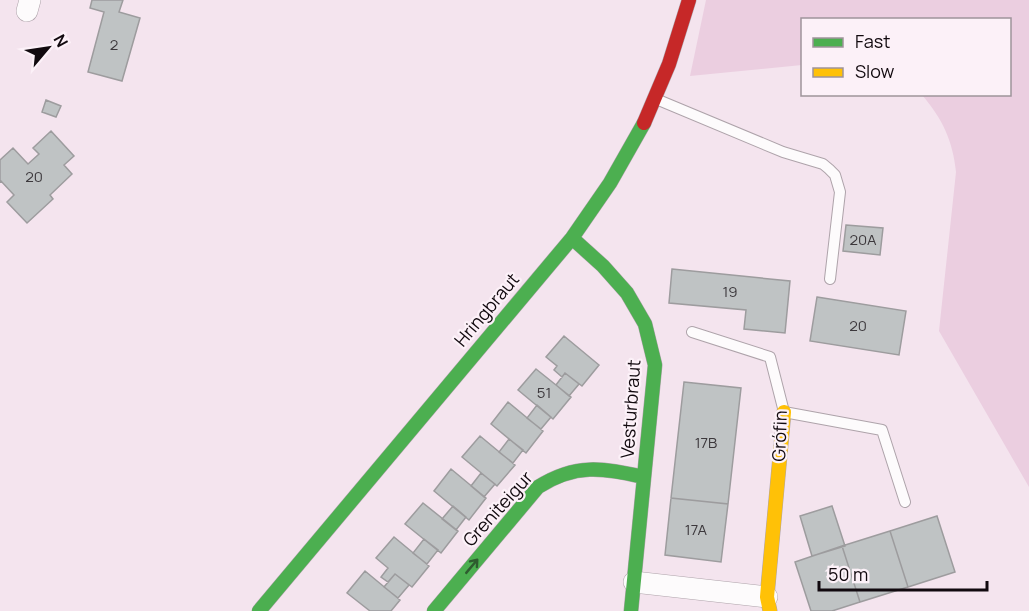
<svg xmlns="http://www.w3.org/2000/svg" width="1029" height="611" font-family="Manrope,sans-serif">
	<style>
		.green { fill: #ebcee0 }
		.building { fill: #bfc3c4; stroke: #9d9c9e; stroke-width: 1.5 }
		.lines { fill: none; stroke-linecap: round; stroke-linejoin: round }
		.lane-casing { stroke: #aea3aa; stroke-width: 12 }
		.street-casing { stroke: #aea3aa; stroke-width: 22 }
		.fast-casing { stroke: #aea3aa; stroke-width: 15 }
		.slow-casing { stroke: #aea3aa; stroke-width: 15 }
		.jam-casing { stroke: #aea3aa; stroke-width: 15 }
		.lane { stroke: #fdfbfc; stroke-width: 10 }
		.street { stroke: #fdfbfc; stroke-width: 21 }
		.fast { stroke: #4caf50; stroke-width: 14 }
		.slow { stroke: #ffc107; stroke-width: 14 }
		.jam { stroke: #c62828; stroke-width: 14 }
		.oneway { stroke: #2e5c2f }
		.labels { text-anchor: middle; stroke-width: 4.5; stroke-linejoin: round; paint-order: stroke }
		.number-label { font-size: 15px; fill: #3c383c }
		.street-label { font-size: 18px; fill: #11090e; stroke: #fcf1f8 }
	</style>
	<rect width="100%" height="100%" fill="#f4e4ee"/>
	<path class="green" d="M706 0H1029V487L939 331 956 172C953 141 942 118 922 95L1010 94V20H802V65L690 76Z"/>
	<path class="building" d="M92 0H123L119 12 140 18 122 81 88 72 104 12 90 8Z
		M46 100 61 106 56 117 42 112Z
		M51 131 74 156 64 165 72 174 50 195 53 199 27 223 7 202 14 195 1 181 0 182V160L13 148 28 164 39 154 33 148Z
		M846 225 883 228 880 255 843 251Z
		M672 269 790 281 785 333 744 329 746 310 669 303Z
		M817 297 906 311 899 355 810 341Z
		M564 336 599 365 582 386 565 373 562 377 554 370 557 366 546 357Z
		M536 369 571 397 553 419 518 390Z
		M565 373 579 384 569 396 556 385Z
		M684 382 741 388 728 504 671 498Z
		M508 402 543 431 526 453 491 424Z
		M537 405 551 417 541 429 527 418Z
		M480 436 515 465 497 486 462 457Z
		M509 439 523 450 513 463 499 452Z
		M451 469 486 498 469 520 434 491Z
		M481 473 495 484 484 497 471 486Z
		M671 498 728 504 721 562 665 555Z
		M423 503 458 531 441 553 405 524Z
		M453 506 466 517 456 530 442 519Z
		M832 506 845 546 812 556 800 516Z
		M937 516 955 572 908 587 890 531Z
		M890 531 908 587 860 602 842 546Z
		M394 537 429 566 412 587 395 574 388 582 381 577 388 568 376 558Z
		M424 539 438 550 427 564 413 553Z
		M842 546 860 602 832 611H811L795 562Z
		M365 571 400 600 391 611H370L347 593Z
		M395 574 409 585 398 598 384 587Z"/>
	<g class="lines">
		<g class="lane-casing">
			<path id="lane" d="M656 99 783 152 823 164 829 169 835 175 840 192 830 279
				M692 332 770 357 784 412 882 430 905 502"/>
		</g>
		<g class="street-casing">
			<path id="street" d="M27 11 30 0
				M634 582 767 597"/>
		</g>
		<g class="fast-casing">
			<path id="fast" d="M572 238 603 266 627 293 645 324 655 365 631 611
				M259 611 572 238 610 183 644 123
				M434 611 538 487C576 463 602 468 644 477"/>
		</g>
		<g class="slow-casing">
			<path id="slow" d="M770 611 767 597 784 412"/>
		</g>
		<g class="jam-casing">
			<path id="jam" d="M644 123 669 64 689 0"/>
		</g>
		<use href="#lane" class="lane"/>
		<use href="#street" class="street"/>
		<use href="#fast" class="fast"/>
		<use href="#slow" class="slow"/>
		<use href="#jam" class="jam"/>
	</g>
	<defs><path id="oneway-shaft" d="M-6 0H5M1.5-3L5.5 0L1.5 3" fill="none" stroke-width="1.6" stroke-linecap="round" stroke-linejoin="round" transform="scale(1.5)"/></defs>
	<use class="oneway" href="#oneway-shaft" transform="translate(472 566) rotate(-50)"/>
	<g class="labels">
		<g class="number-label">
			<text x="114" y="50">2</text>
			<text x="34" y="182">20</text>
			<text x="863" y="245">20A</text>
			<text x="730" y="297">19</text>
			<text x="858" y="331">20</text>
			<text x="544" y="398">51</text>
			<text x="706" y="448">17B</text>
			<text x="696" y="535">17A</text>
		</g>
		<g class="street-label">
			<text transform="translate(487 310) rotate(-50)" y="6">Hringbraut</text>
			<text transform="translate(631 409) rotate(-86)" y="6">Vesturbraut</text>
			<text transform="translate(780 436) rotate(-88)" y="6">Grófin</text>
			<text transform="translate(498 509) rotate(-48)" y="6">Greniteigur</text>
		</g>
	</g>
	<rect x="801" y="18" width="210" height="78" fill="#fcf1f8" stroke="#9e949a" stroke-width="1.5"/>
	<rect x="813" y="38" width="30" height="9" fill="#4caf50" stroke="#9e949a" stroke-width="1.5"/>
	<text x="855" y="48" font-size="18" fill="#11090e">Fast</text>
	<rect x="813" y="68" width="30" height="9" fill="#ffc107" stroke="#9e949a" stroke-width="1.5"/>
	<text x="855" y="78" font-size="18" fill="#11090e">Slow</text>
	<g transform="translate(48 48) rotate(61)" stroke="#fcf1f8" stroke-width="4.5" paint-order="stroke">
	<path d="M0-4.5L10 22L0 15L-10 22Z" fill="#11090e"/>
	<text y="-9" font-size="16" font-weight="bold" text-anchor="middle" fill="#11090e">N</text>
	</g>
	<path d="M819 581v9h168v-9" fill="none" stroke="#11090e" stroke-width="3"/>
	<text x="828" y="581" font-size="18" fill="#11090e" stroke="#fcf1f8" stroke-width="4.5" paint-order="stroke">50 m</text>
</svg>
